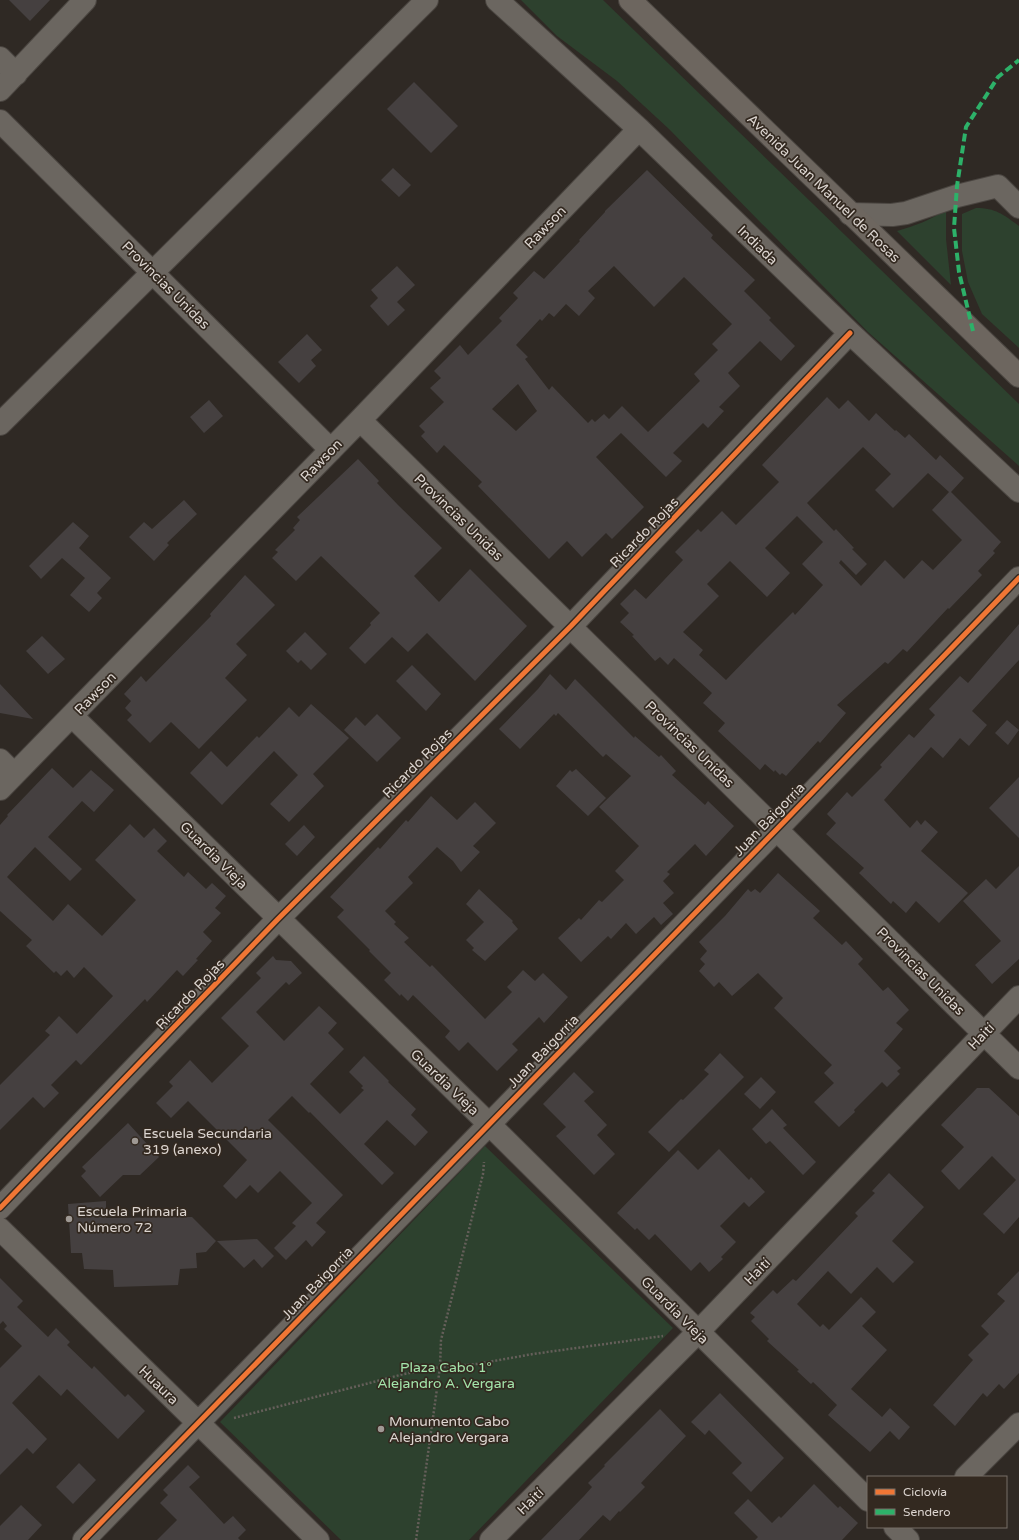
<svg xmlns="http://www.w3.org/2000/svg" width="1019" height="1540" font-family="'Varela Round',sans-serif">
	<style>
		.green { fill: #2d412e }
		.building { fill: #454040; fill-rule: evenodd }
		.lines { fill: none; stroke-linecap: round; stroke-linejoin: round }
		.minor-casing { stroke: #4a4540; stroke-width: 24 }
		.major-casing { stroke: #4a4540; stroke-width: 24 }
		.path { stroke: #655f5a; stroke-width: 2.5; stroke-dasharray: 2 2; stroke-linecap: butt }
		.minor { stroke: #6b6660; stroke-width: 22 }
		.major { stroke: #6d665f; stroke-width: 22 }
		.quiet { stroke: #2db169; stroke-width: 4; stroke-dasharray: 8 4; stroke-linecap: butt }
		.cycleway-casing { stroke: #332920; stroke-width: 8 }
		.cycleway { stroke: #f07635; stroke-width: 5 }
		.poi-dot { fill: #9f9994; stroke: #332920; stroke-width: 1.5 }
		.labels { text-anchor: middle; stroke-width: 3.5; stroke-linejoin: round; paint-order: stroke }
		.street-label { font-size: 14px; fill: #dcd5d0; stroke: #332920 }
		.poi-label { font-size: 14px; fill: #dcd5d0; stroke: #332920; text-anchor: start }
		.park-label { font-size: 14px; fill: #a4e5ab; stroke: #332920 }
	</style>
	<rect width="100%" height="100%" fill="#2f2924"/>
	<path class="green" d="M521 0H603L1019 404V466L868 332 669 129 617 81 557 36Z
		M976 208C996 208 1004 215 1019 226V348L982 314 968 282 962 251V214Z
		M946 210V239L951 285 897 231C915 226 930 220 946 210Z
		M485 1146 673 1328 469 1540H341L220 1422Z"/>
	<path class="building" d="M9 0H50L30 21Z
		M414 82 458 126 431 153 387 109Z
		M393 168 411 185 399 197 381 180Z
		M647 170 713 235 711 238 755 280 744 291 771 318 769 320 795 346 781 361 760 341 728 373 740 386 719 407 724 411 708 428 703 423 673 453 682 461 666 477 621 433 596 457 644 507 612 539 606 533 582 557 567 541 549 559 478 486 482 482 444 445 437 453 421 436 425 432 419 426 444 402 430 388 441 378 434 371 460 345 468 355 502 321 499 318 518 298 513 293 534 271 544 279 580 241 579 240 605 212V211ZM614 266 654 307 684 277 732 324 712 344 718 350 694 374 700 381 648 432 622 406 609 419 604 414 595 422 592 419 588 423 552 386 549 390 525 359 528 357 516 345 540 319 542 321 549 313 554 317 566 304 579 316 595 298 588 291ZM518 384 537 411 516 431 492 409Z
		M397 266 415 285 397 302 405 310 388 326 370 306 378 298 371 290Z
		M307 334 322 350 311 360 316 366 299 383 278 362Z
		M827 397 839 409 848 400 869 421 876 413 895 431 896 430 905 438 909 434 936 460 940 455 964 478 951 492 1001 542 993 551 995 553 978 571 982 575 949 609 948 608 907 652 903 649 888 664 885 662 837 705 846 713 820 743 818 741 786 776 782 773 780 775 775 770 774 772 765 764 760 770 718 731 725 723 703 703 712 693 674 658 668 665 660 657 655 661 632 636 634 635 620 622 629 613 620 604 635 589 646 599 683 560 675 552 698 529 701 532 722 511 736 525 779 482 762 465ZM863 447 891 474 875 490 893 508 928 473 949 492 932 510 962 540 933 570 922 560 904 579 885 560 861 586 839 563 841 560 856 575 867 564 852 549 854 548 836 529 834 531 807 503ZM797 516 823 542 802 564 823 585 795 615 793 612 756 649 726 680 699 655 703 650 683 632 719 596 707 584 730 561 767 597 790 573 765 548Z
		M209 400 223 416 204 433 190 417Z
		M358 459 379 481 377 483 398 505 442 548 414 576 439 602 470 569 527 626 475 681 427 633 408 652 392 637 365 664 349 648 371 625 370 623 380 613 321 556 296 581 272 558 278 552 275 550 295 530 293 528 300 520 297 517Z
		M184 500 197 514 167 543 169 545 154 561 129 537 144 522 152 529Z
		M73 522 89 536 79 548 111 578 97 593 102 598 89 612 70 595 85 578 62 558 41 579 29 566Z
		M245 575 275 605 236 644 247 655 225 678 247 700 199 749 171 722 150 743 127 720 132 715 125 708 131 701 124 694 141 676 146 682 211 616 210 614Z
		M1019 624V660L972 711 987 725 969 746 960 738 943 758 931 747 884 800 910 828 917 820 921 825 925 820 938 832 921 851 968 893 939 923 916 901 906 913 893 901 891 904 859 873 864 868 826 834 836 823 827 814 847 792 852 797 882 767 880 765 909 734 914 738 935 715 929 709 960 676 968 683Z
		M305 632 327 654 311 670 301 660 298 663 286 651Z
		M42 636 65 659 48 674 26 651Z
		M412 665 441 694 426 711 396 681Z
		M550 674 566 690 575 679 634 738 635 736 659 757 661 755 676 771 672 775 705 805 708 801 734 826 706 856 695 844 667 872 670 874 663 881 674 893 663 903 673 914 661 925 654 917 636 934 626 923 611 939 608 936 581 962 558 938 579 918 581 920 599 900 602 902 624 880 615 871 639 846 599 807 631 776 606 754 603 757 558 713 556 716 554 714 520 749 499 729 538 689Z
		M0 684 33 719 0 713Z
		M311 704 349 738 313 774 324 786 289 822 270 804 298 775 274 751 222 805 190 773 211 751 227 767 257 736 259 738 289 707 299 717Z
		M377 714 401 738 377 762 344 730 356 717 365 726Z
		M1007 720 1019 730 1008 745 995 733Z
		M52 768 73 788 91 770 114 790 94 812 82 801 48 837 82 869 70 881 35 847 7 877 53 921 68 904 102 936 136 900 95 860 130 824 144 838 154 828 167 841 157 851 184 877 188 872 206 889 212 883 226 896 215 908 221 913 203 932 212 941 196 959 198 960 183 976 177 970 147 1002 145 999 81 1065 76 1060 51 1085 59 1093 44 1108 33 1097 0 1130V1085L50 1035 45 1031 59 1016 77 1034 113 996 84 967 74 978 67 970 61 976 56 971 54 973 26 946 32 940 0 911V825L8 816 7 815Z
		M576 769 606 798 588 816 556 786 570 770 572 772Z
		M1019 777V838L989 808Z
		M431 796 457 820 475 802 496 823 473 846 480 852 461 872 453 861 437 847 408 877 413 883 385 911 396 922 394 924 409 938 404 942 430 967 432 965 485 1019 512 992 507 987 523 970 535 981 543 973 568 997 544 1023 539 1017 512 1044 518 1050 497 1071 468 1042 459 1051 445 1037 450 1031 413 995 408 1001 401 994 400 996 384 980 391 973 369 951 370 950 337 917 344 910 330 897 378 847 380 849 406 820 408 822Z
		M304 825 315 837 297 856 285 844Z
		M1019 866V959L992 984 975 965 1001 941 963 901 986 879 996 889Z
		M778 873 820 911 813 918 842 945 846 941 863 959 858 964 883 991 888 987 909 1010 896 1023 903 1029 884 1051 901 1068 897 1071 900 1074 887 1087 882 1082 854 1110 855 1112 839 1127 814 1102 834 1083 824 1073 832 1065 774 1008 783 998 758 973 732 996 719 982 714 987 699 971 705 964 700 959 707 951 699 942 725 916 748 889 751 892 755 889 760 893Z
		M479 889 513 921 512 922 518 929 485 961 472 950 474 948 466 940 484 922 466 904Z
		M273 956 276 960 291 961 302 973 289 985 286 982 256 1012 284 1041 319 1006 337 1023 328 1033 344 1049 310 1084 340 1114 364 1090 361 1088 363 1086 349 1072 364 1056 389 1081 388 1082 416 1109 411 1115 428 1132 415 1146 387 1120 364 1144 394 1173 382 1185 310 1112 309 1113 292 1096 268 1120 343 1195 316 1223 326 1232 312 1247 306 1240 286 1260 274 1248 296 1226 292 1223 312 1203 280 1171 258 1193 250 1185 236 1199 223 1186 247 1160 188 1101 171 1118 156 1103 173 1086 169 1082 190 1060 212 1083 249 1046 221 1018 261 978 256 973Z
		M720 1053 744 1077 669 1152 648 1132 681 1099 683 1100 709 1074 704 1070Z
		M574 1072 594 1092 584 1101 607 1125 597 1135 615 1154 594 1175 556 1136 566 1127 543 1104Z
		M761 1077 776 1092 760 1109 744 1094Z
		M977 1088H989L1019 1116V1217L1004 1234 983 1214 1016 1180 992 1156 959 1190 941 1171 964 1147 941 1125Z
		M772 1109 787 1125 783 1128 816 1162 803 1175 770 1141 766 1144 752 1129Z
		M128 1123 159 1157 140 1175H123L100 1197 81 1176 86 1171 82 1167Z
		M719 1149 749 1180 751 1177 765 1192 749 1207 744 1202 720 1226 736 1242 721 1257 723 1259 709 1272 700 1262 691 1271 655 1234 649 1240 637 1228 635 1230 617 1213 678 1150 698 1170Z
		M889 1173 924 1207 892 1241 914 1262 893 1283 877 1267 851 1294 828 1271 797 1304 820 1327 823 1324 829 1330 861 1297 876 1312 862 1326 887 1350 851 1389 882 1417 890 1408 910 1427 899 1440 890 1431 870 1452 828 1415 837 1405 813 1382 811 1384 797 1371 799 1370 767 1341 769 1339 751 1321 755 1317 750 1313 773 1290 777 1294 793 1279 796 1281 858 1216 855 1213 875 1193 872 1191Z
		M106 1201V1218L192 1217 216 1241 206 1252 196 1253 197 1268 180 1269 178 1285 114 1287 113 1270 84 1269 82 1253H71L68 1204Z
		M257 1239 274 1256 262 1268 254 1259 244 1268 217 1241Z
		M1019 1271V1373L1004 1389 999 1384 987 1397 983 1393 955 1426 933 1405 973 1360 968 1355 989 1334 981 1326 1005 1301 997 1294Z
		M0 1278 23 1301 17 1307 48 1337 56 1328 70 1342 67 1345 92 1369 94 1366 125 1397 128 1394 145 1411 118 1439 67 1389 61 1396 39 1375 12 1403 47 1439 33 1454 27 1448 0 1475V1368L22 1346 4 1329 7 1326 3 1321 0 1324Z
		M720 1393 784 1458 751 1492 732 1473 742 1463 709 1430 705 1435 691 1422Z
		M660 1409 686 1436 641 1483 645 1487 620 1512 619 1511 610 1521 603 1515 579 1540H541L584 1496 592 1487 588 1483 605 1466 604 1465Z
		M79 1463 96 1480 73 1504 56 1487Z
		M188 1465 200 1477 189 1487 224 1524 233 1516 246 1530 238 1538 240 1540H157L177 1520 160 1503 168 1495 163 1490Z
		M814 1484 838 1508 840 1506 858 1523 842 1540H755L758 1537 734 1513 748 1499 772 1523 779 1516 781 1518Z
		M21 1505 42 1525 28 1540H0V1526Z"/>
	<g class="lines">
		<g class="minor-casing">
			<path id="minor" d="M497 0 639 129 850 333 1019 491
				M0 58 16 74
				M0 90 85 0
				M0 121 331 450
				M850 214 892 215 906 213 957 196 998 186 1019 207
				M360 420 1019 1068
				M0 424 427 0
				M72 716 489 1124 868 1500
				M0 760 14 774
				M0 789 360 420 639 129
				M0 1208 278 919 571 626 850 333
				M0 1229 318 1540
				M966 1477 1019 1424
				M895 1527 908 1540
				M84 1540 777 829 1019 578
				M491 1540 698 1332 1019 997"/>
		</g>
		<g class="major-casing">
			<path id="major" d="M630 0 1019 376"/>
		</g>
		<path class="path" d="M234 1418 404 1374 440 1367 477 1364 533 1354 663 1336
			M416 1540 440 1367 441 1340 483 1174 484 1162"/>
		<use href="#minor" class="minor"/>
		<use href="#major" class="major"/>
		<path class="quiet" d="M973 331 959 272 954 228 957 186 966 127 998 77 1019 60"/>
		<g class="cycleway-casing">
			<path id="cycleway" d="M0 1208 278 919 571 626 850 333
				M84 1540 777 829 1019 578"/>
		</g>
		<use href="#cycleway" class="cycleway"/>
	</g>
	<g class="poi-dot">
		<circle cx="135" cy="1141" r="4"/>
		<circle cx="69" cy="1219" r="4"/>
		<circle cx="381" cy="1429" r="4"/>
	</g>
	<g class="labels">
		<g class="street-label">
			<text transform="translate(824 188) rotate(44)" y="5">Avenida Juan Manuel de Rosas</text>
			<text transform="translate(545 227) rotate(-46)" y="5">Rawson</text>
			<text transform="translate(758 245) rotate(44)" y="5">Indiada</text>
			<text transform="translate(166 285) rotate(45)" y="5">Provincias Unidas</text>
			<text transform="translate(321 460) rotate(-46)" y="5">Rawson</text>
			<text transform="translate(459 517) rotate(44)" y="5">Provincias Unidas</text>
			<text transform="translate(644 532) rotate(-46)" y="5">Ricardo Rojas</text>
			<text transform="translate(95 693) rotate(-46)" y="5">Rawson</text>
			<text transform="translate(690 744) rotate(44)" y="5">Provincias Unidas</text>
			<text transform="translate(417 763) rotate(-45)" y="5">Ricardo Rojas</text>
			<text transform="translate(769 819) rotate(-46)" y="5">Juan Baigorria</text>
			<text transform="translate(214 855) rotate(45)" y="5">Guardia Vieja</text>
			<text transform="translate(921 971) rotate(45)" y="5">Provincias Unidas</text>
			<text transform="translate(190 994) rotate(-46)" y="5">Ricardo Rojas</text>
			<text transform="translate(981 1036) rotate(-46)" y="5">Haití</text>
			<text transform="translate(543 1051) rotate(-46)" y="5">Juan Baigorria</text>
			<text transform="translate(445 1082) rotate(44)" y="5">Guardia Vieja</text>
			<text transform="translate(757 1271) rotate(-46)" y="5">Haití</text>
			<text transform="translate(317 1283) rotate(-46)" y="5">Juan Baigorria</text>
			<text transform="translate(675 1310) rotate(45)" y="5">Guardia Vieja</text>
			<text transform="translate(159 1385) rotate(44)" y="5">Huaura</text>
			<text transform="translate(530 1501) rotate(-45)" y="5">Haití</text>
		</g>
		<g class="poi-label">
			<text x="143" y="1138">Escuela Secundaria<tspan x="143" dy="16">319 (anexo)</tspan></text>
			<text x="77" y="1216">Escuela Primaria<tspan x="77" dy="16">Número 72</tspan></text>
			<text x="389" y="1426">Monumento Cabo<tspan x="389" dy="16">Alejandro Vergara</tspan></text>
		</g>
		<g class="park-label">
			<text x="446" y="1372">Plaza Cabo 1°<tspan x="446" dy="16">Alejandro A. Vergara</tspan></text>
		</g>
	</g>
	<rect x="867" y="1476" width="140" height="52" fill="#332920" stroke="#776e66"/>
	<rect x="875" y="1489" width="20" height="6" fill="#f07635" stroke="#776e66"/>
	<text x="903" y="1496" font-size="12" fill="#dcd5d0">Ciclovía</text>
	<rect x="875" y="1509" width="20" height="6" fill="#2db169" stroke="#776e66"/>
	<text x="903" y="1516" font-size="12" fill="#dcd5d0">Sendero</text>
</svg>
